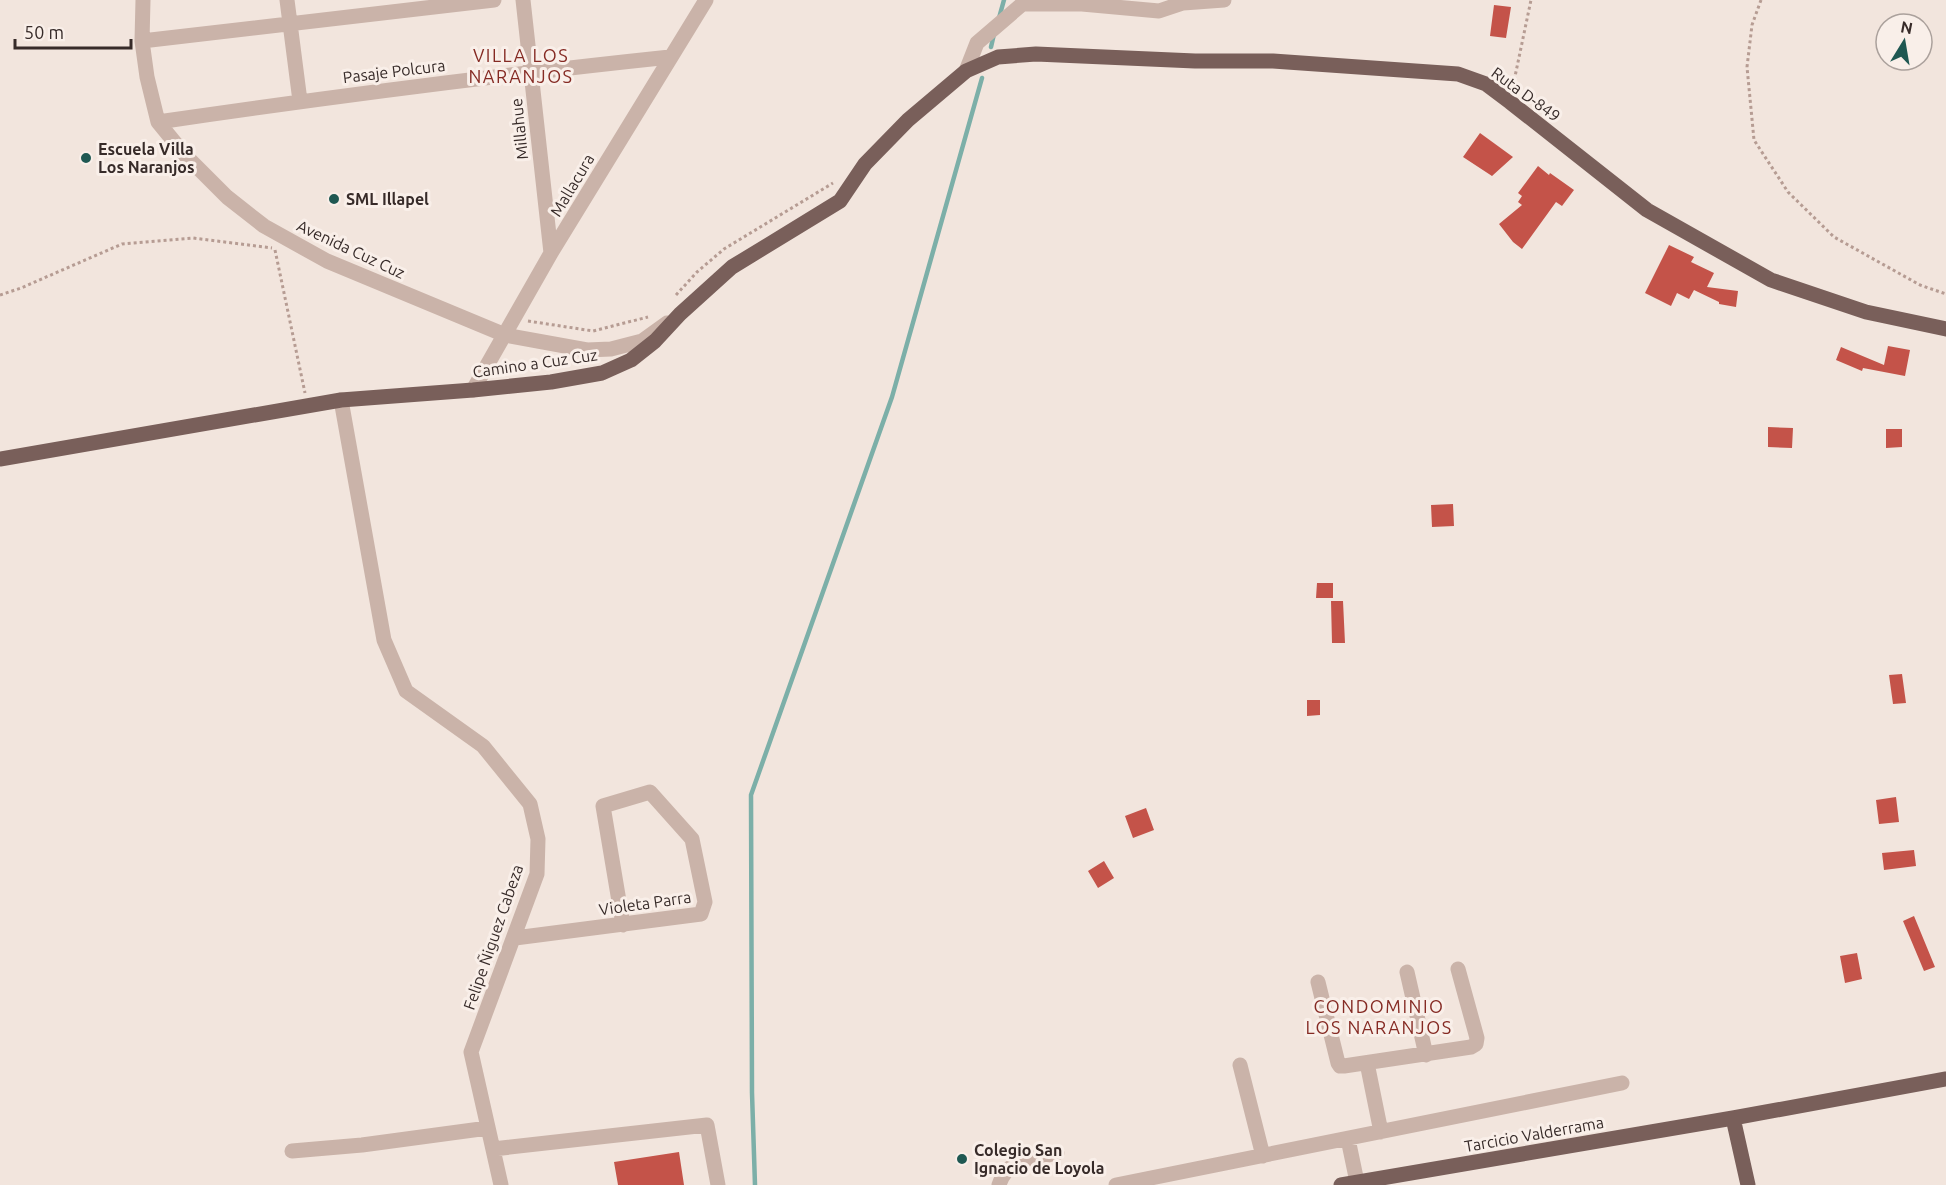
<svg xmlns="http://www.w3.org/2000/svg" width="1946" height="1185" font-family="Ubuntu,sans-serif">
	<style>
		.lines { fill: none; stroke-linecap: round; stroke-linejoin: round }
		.stream { stroke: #7cafa8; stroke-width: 4.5 }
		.building { fill: #c45349 }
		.path { stroke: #b69c93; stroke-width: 3; stroke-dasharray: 3 3; stroke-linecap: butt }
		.minor { stroke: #cab3a9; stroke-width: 15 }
		.major { stroke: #795f5a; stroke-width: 15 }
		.poi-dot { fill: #1f5852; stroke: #f9efe9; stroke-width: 2 }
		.labels { text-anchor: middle; stroke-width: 6; stroke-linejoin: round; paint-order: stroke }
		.street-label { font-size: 16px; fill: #372b29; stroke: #f9efe9 }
		.poi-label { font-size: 16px; font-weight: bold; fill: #372b29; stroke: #f9efe9; text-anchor: start }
		.neighbourhood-label { font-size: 18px; letter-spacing: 1.5px; fill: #852a23; stroke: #f9efe9 }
	</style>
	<rect width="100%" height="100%" fill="#f2e5dd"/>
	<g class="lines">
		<path class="stream" d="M999 18 1004 0
			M991 47 994 34
			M755 1185 752 1093 751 795 892 397 982 78"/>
	</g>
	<path class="building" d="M1494 5 1511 7 1506 38 1490 36Z
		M1480 133 1513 157 1492 176 1463 157Z
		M1538 166 1549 175 1550 173 1574 190 1562 206 1556 202 1522 249 1513 242 1499 224 1522 205 1518 202 1522 196 1518 193Z
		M1669 245 1694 257 1691 262 1714 273 1707 287 1738 291 1736 307 1719 304V302L1694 290 1689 299 1677 293 1671 306 1645 293Z
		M1888 346 1910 350 1905 376 1863 368 1862 371 1836 360 1841 347 1884 365Z
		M1768 427 1793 428 1792 448 1768 447Z
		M1886 429H1902V447L1886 448Z
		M1453 504 1454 526 1432 527 1431 505Z
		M1317 583H1333V598H1316Z
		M1331 601H1343L1345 643H1332Z
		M1902 674 1906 703 1893 704 1889 675Z
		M1307 700H1320V715L1307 716Z
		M1896 797 1899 822 1879 824 1876 800Z
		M1146 808 1154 830 1133 838 1125 816Z
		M1914 850 1916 866 1884 870 1882 853Z
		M1104 861 1114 878 1098 888 1088 871Z
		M1914 916 1935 967 1924 971 1903 921Z
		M1857 953 1862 979 1845 983 1840 956Z
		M679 1152 684 1185H618L614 1162Z"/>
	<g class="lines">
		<path class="path" d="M1761 0 1752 25 1747 67 1754 140 1788 192 1834 237 1920 285 1946 294
			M1513 86 1531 0
			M275 250 305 393
			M0 295 21 288 122 244 193 238 272 248
			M676 295 697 272 724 249 833 183
			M528 321 593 331 648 317"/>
		<path class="minor" d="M143 0 142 41 147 77 158 122 185 155 227 197 264 226 327 261 505 335 587 350 611 349 642 341 667 323
			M287 0 300 101
			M523 0 551 253
			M1023 4H1082L1159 11 1183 3 1224 0
			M142 41 494 0
			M966 71 977 43 1027 0
			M158 122C329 97 499 75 670 57
			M473 390 551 253 706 0
			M341 400 384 640 406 691 483 746 530 804 538 839 537 874 471 1052 501 1185
			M515 938 701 914 705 902 692 839 650 792 603 806 623 925
			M1407 972 1426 1055
			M1318 982 1338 1063 1340 1066H1344L1471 1047 1476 1044 1477 1038 1458 969
			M1367 1063 1381 1132
			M1240 1065 1263 1156
			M1348 1139 1357 1182
			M493 1149 707 1125 718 1185
			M292 1151 362 1145 488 1128
			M999 1185C1007 1158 1033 1159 1057 1153
			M1116 1185 1622 1083"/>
		<path class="major" d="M0 459 341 400 473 390 551 382 602 373 631 360 655 341 680 314 732 267 840 201 865 164 908 120 966 71 998 57 1036 54 1195 61H1273L1458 74 1486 84 1510 102 1647 210 1771 280 1866 312 1946 329
			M1733 1118 1748 1185
			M1341 1185 1733 1118 1946 1079"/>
	</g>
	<g class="poi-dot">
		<circle cx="86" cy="158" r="6"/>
		<circle cx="334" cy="199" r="6"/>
		<circle cx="962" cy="1159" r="6"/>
	</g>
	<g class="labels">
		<g class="street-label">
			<text transform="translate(394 71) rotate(-7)" y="6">Pasaje Polcura</text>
			<text transform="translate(1526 94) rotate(36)" y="6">Ruta D-849</text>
			<text transform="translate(519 129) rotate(-96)" y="6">Millahue</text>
			<text transform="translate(572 185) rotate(-59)" y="6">Mallacura</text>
			<text transform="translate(351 249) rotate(25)" y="6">Avenida Cuz Cuz</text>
			<text transform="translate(535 363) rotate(-8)" y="6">Camino a Cuz Cuz</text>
			<text transform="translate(645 903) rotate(-8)" y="6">Violeta Parra</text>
			<text transform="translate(493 937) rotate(-71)" y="6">Felipe Ñiguez Cabeza</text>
			<text transform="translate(1534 1134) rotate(-10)" y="6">Tarcicio Valderrama</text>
		</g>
		<g class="poi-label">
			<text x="98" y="155">Escuela Villa<tspan x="98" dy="18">Los Naranjos</tspan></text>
			<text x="346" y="205">SML Illapel</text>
			<text x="974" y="1156">Colegio San<tspan x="974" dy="18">Ignacio de Loyola</tspan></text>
		</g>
		<g class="neighbourhood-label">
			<text x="521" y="62">VILLA LOS<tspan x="521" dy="21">NARANJOS</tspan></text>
			<text x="1379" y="1013">CONDOMINIO<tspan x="1379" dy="21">LOS NARANJOS</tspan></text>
		</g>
	</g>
	<g transform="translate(1904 42) rotate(11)"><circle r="28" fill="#f9efe9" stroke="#aba19c" stroke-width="1.5"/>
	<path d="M0-4.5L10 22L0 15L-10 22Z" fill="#1f5852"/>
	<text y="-9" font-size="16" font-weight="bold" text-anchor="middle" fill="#372b29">N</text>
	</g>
	<path d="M15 39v9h116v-9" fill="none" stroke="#372b29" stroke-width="3"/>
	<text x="24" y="39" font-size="18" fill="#372b29" stroke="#f9efe9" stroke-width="4.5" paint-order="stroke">50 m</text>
</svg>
